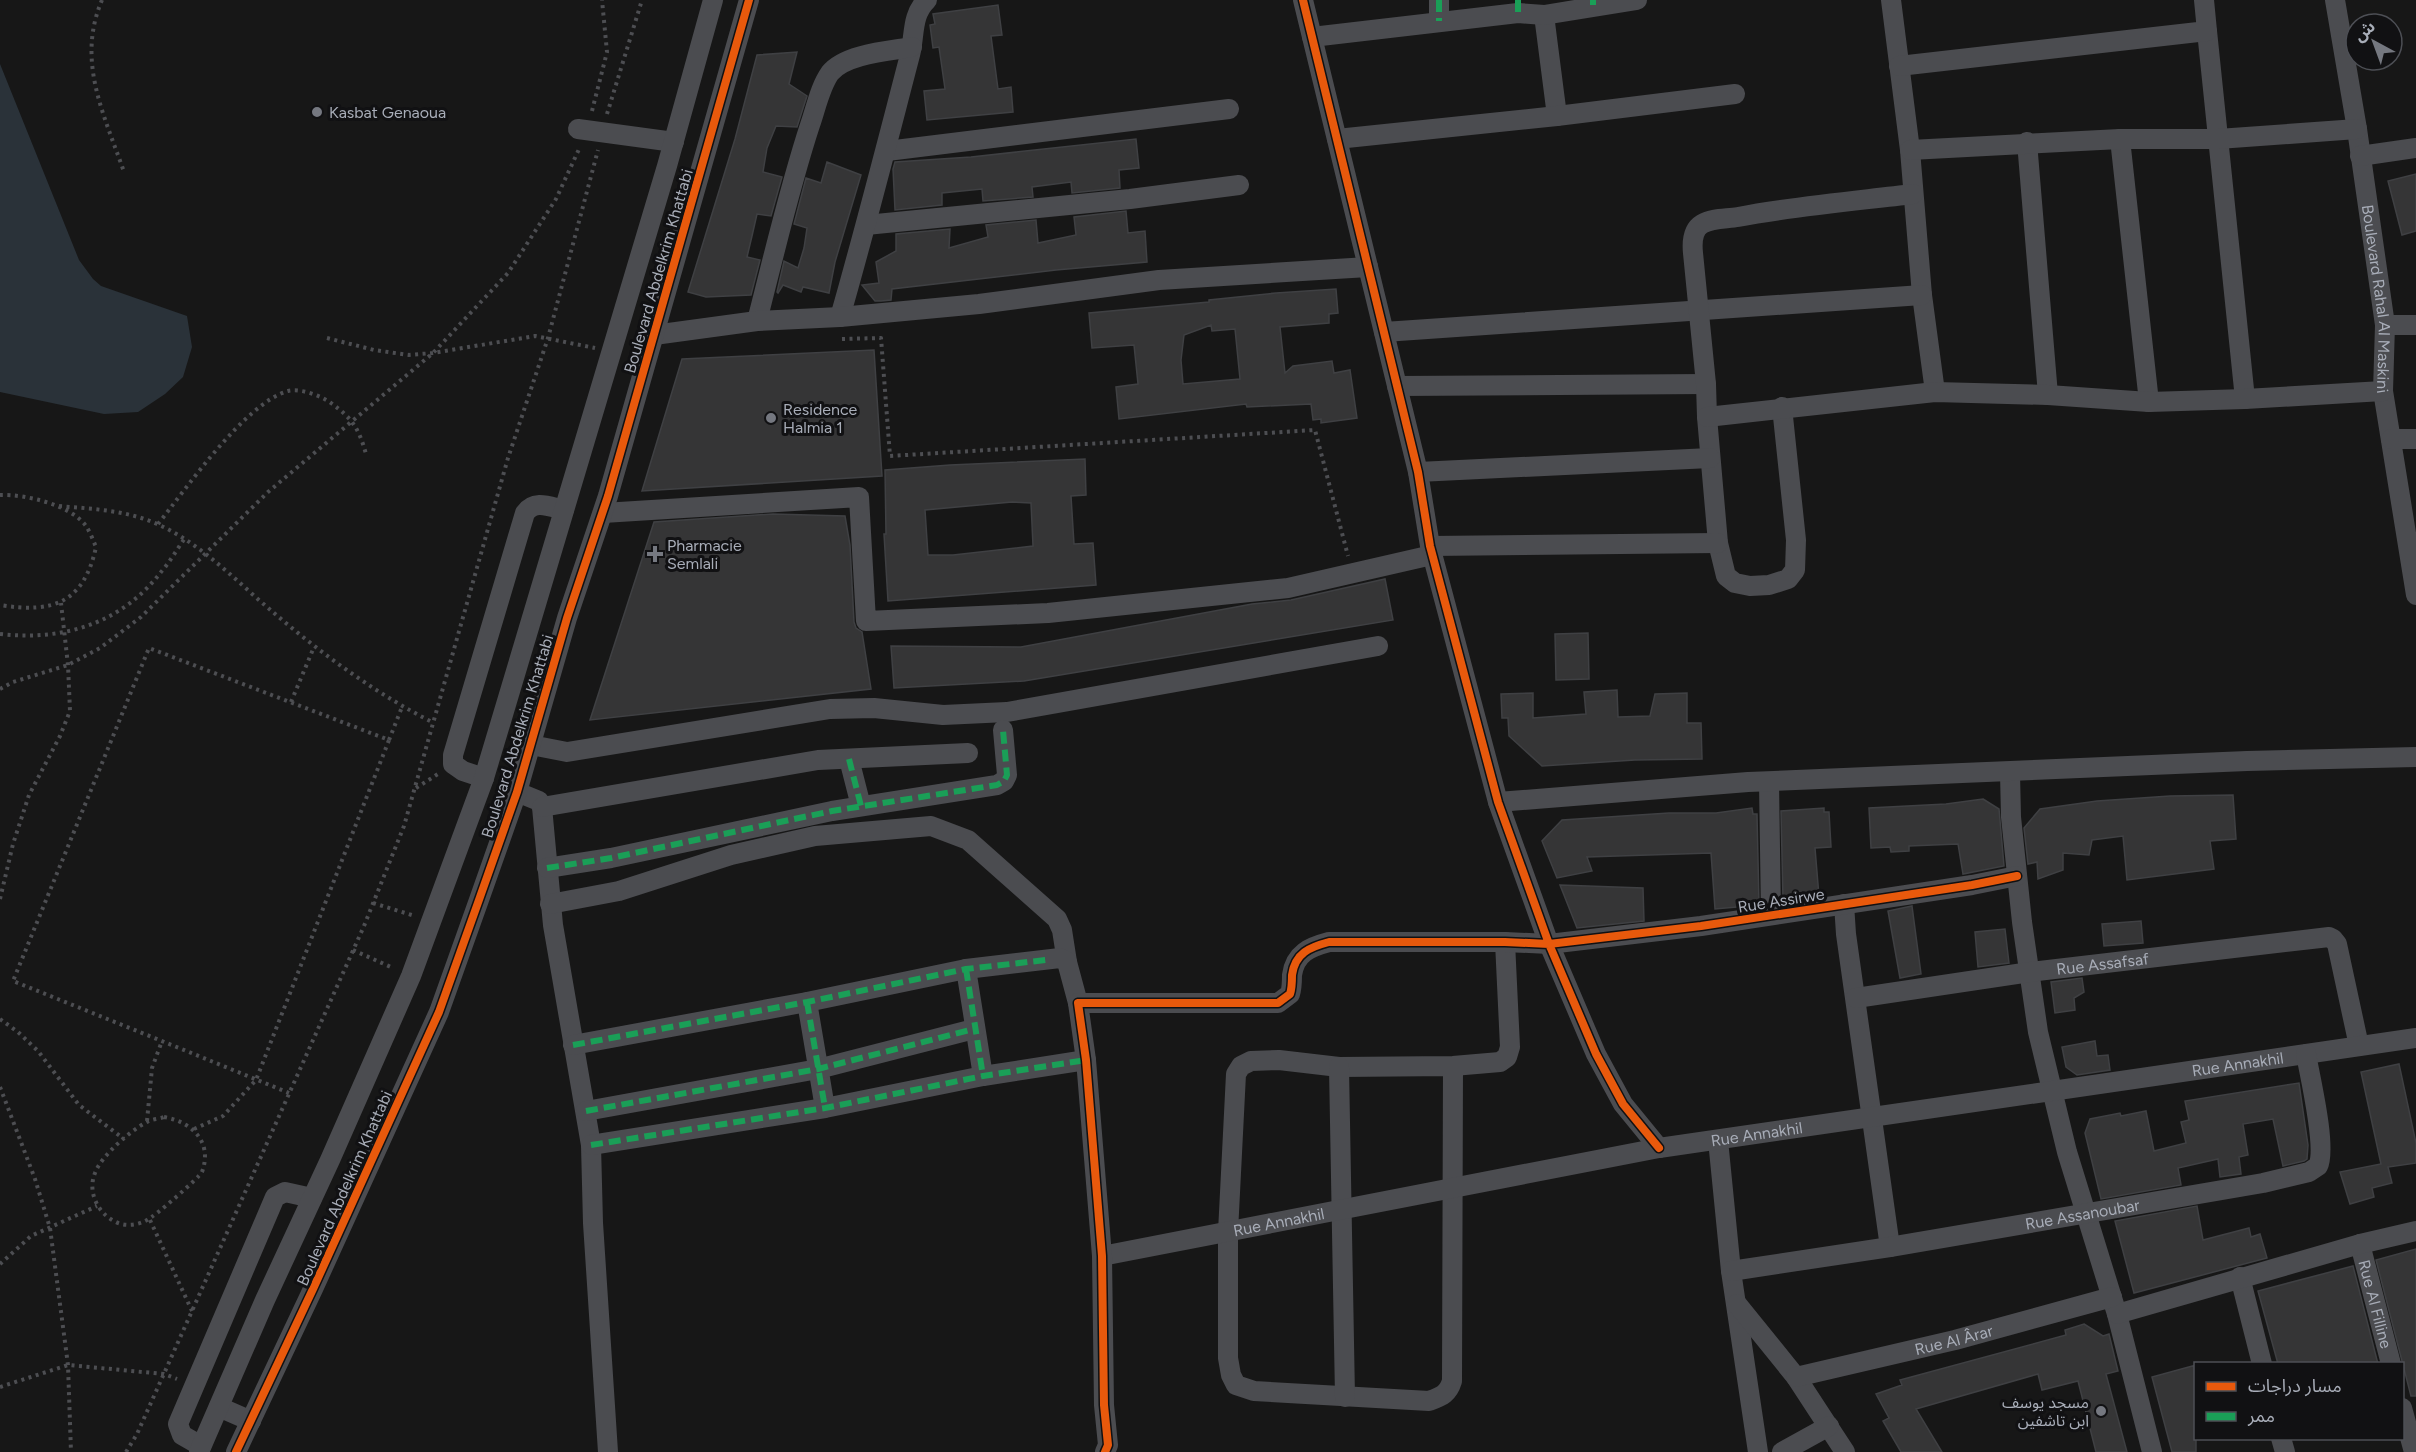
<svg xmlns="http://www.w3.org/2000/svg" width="2416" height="1452" font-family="Figtree,'Noto Sans Arabic',sans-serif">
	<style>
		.water { fill: #2a3239 }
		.building { fill: #353536; stroke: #3f4043; stroke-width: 1.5; fill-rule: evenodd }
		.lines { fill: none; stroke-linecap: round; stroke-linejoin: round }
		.path { stroke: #4d4e52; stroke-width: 4; stroke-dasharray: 3 4.5; stroke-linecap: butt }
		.minor { stroke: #4b4c50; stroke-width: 20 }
		.quiet { stroke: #1a9f57; stroke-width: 6; stroke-dasharray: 12 6; stroke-linecap: butt }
		.cycleway-casing { stroke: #111113; stroke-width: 11 }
		.cycleway { stroke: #e8590c; stroke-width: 8 }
		.poi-dot { fill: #757880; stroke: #111113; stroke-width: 2 }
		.labels { text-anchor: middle; stroke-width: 6; stroke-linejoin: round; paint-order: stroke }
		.poi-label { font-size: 16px; fill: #a8adb8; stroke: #111113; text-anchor: start }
		.street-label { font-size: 16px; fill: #a8adb8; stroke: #111113 }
	</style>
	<rect width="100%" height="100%" fill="#171717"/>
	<path class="water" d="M0 64 79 260 93 279 101 286 187 316 192 347 183 377 165 394 138 412 104 414 0 392Z"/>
	<path class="building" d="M998 5 1002 35 991 36 998 89 1011 87 1013 112 927 120 924 91 945 89 939 47 933 48 930 25 935 24 933 14Z
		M797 52 789 84 807 96 797 127 776 126 767 148 763 172 782 177 771 216 757 214 752 236 747 257 760 260 751 295 706 297 688 292 735 139 757 55Z
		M1136 139 1139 168 1119 170 1120 188 1072 193 1071 182 1032 187 1033 197 983 201 982 189 942 193V205L895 210 893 169 895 162 971 157Z
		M827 162 861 175 835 262 829 293 803 287 801 292 783 285 778 293 777 292 784 261 798 268 804 248 807 228 794 224 806 178 821 183Z
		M2416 174V231L2402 235 2388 181Z
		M1126 211 1128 233 1145 231 1147 262 1056 270 892 289 891 300 881 301H875L862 285 879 283 876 262 896 251V234L950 229 949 248 988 237 986 225 1036 220 1038 243 1076 235 1074 217Z
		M1336 289 1338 313 1329 314V323L1280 327 1285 373 1293 366 1332 361 1334 373 1350 370 1357 418 1321 423V419L1313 420 1311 404 1247 407 1246 404 1119 419 1116 387 1138 384 1134 345 1092 348 1089 313 1209 302V300L1276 293ZM1211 325 1212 331 1235 329 1240 379 1183 384 1181 360 1184 335Z
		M874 350 882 476 642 491 682 359Z
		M1085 459 1086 495 1071 496 1074 544 1093 543 1096 585 888 601 884 534H886L885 470 950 465ZM1012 502 1031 503 1033 546 953 555H928L925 510Z
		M773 514 845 516 850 545 854 622 856 628 862 632 871 689 590 720 654 522Z
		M1385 579 1393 620 1024 681 894 688 891 646 1021 647 1252 604 1291 600Z
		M1588 633 1589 679 1556 680 1555 634Z
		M1617 690 1618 717 1650 716 1655 694 1687 693V723H1701L1702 759 1635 760 1542 766 1509 736 1508 718H1502L1501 694 1533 693V718L1586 714 1584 692Z
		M2233 795 2236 839 2210 841 2214 869 2127 880 2123 836 2092 840 2089 855 2063 853V870L2038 879 2037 862 2028 864 2024 828 2040 809 2097 801 2170 796Z
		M1983 799 1999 809 2004 866 1963 874 1958 844 1909 846V851L1891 852 1890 847 1871 848 1869 808 1946 804Z
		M1752 808 1753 814H1757L1759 905 1715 909 1711 853 1587 857 1592 871 1557 878 1542 841 1562 820 1669 813H1716Z
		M1824 808V812H1829L1831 847 1815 848 1819 896 1783 900 1781 811Z
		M1560 885 1643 888 1644 921 1577 928Z
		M1912 906 1921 974 1900 978 1888 911Z
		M2141 921 2143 943 2104 946 2102 924Z
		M2005 929 2009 963 1978 967 1975 932Z
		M2082 978 2084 992 2074 998 2075 1010 2055 1013 2051 982Z
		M2095 1041 2097 1056 2108 1055 2110 1070 2077 1075 2066 1067 2062 1047Z
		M2399 1064 2416 1143V1163L2388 1167 2392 1183 2372 1188 2374 1197 2350 1204 2340 1172 2381 1164 2361 1072Z
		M2299 1083 2308 1145 2307 1159 2304 1161 2283 1166 2273 1119 2243 1124 2248 1155 2239 1157 2241 1174 2220 1177 2218 1159 2178 1168 2181 1185 2101 1199 2085 1133 2090 1119 2120 1113 2121 1116 2146 1111 2154 1151 2186 1143 2181 1122 2189 1120 2185 1101Z
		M2197 1206 2203 1240 2249 1228 2251 1237 2260 1234 2267 1258 2134 1293 2115 1221Z
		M2416 1249V1396H2411L2376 1260Z
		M2353 1266 2378 1364H2278L2258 1291Z
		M2084 1324 2103 1336 2109 1334 2118 1371 2106 1374 2127 1452H2096L2078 1381 2042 1390 2038 1374 1916 1409 1942 1452H1901L1883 1421 1889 1418 1876 1394 1902 1385 1900 1380 2066 1335 2065 1330Z
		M2196 1365V1452H2172L2152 1377Z"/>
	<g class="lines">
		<path class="path" d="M102 0C76 61 104 114 124 172
			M592 111 607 52 602 0
			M607 114 642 0
			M327 338 374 350 409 355 433 353 535 336 595 348
			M842 339 881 338 890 456 1315 430 1348 556
			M0 495C25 494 71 505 86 526 90 532 93 540 96 547 84 602 54 614 0 605
			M59 506C93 509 126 510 157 524 201 543 237 582 274 613 322 654 375 693 432 722
			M158 524C186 489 245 403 288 391 301 388 321 396 331 403 353 419 359 429 366 454
			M0 634C63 641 121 624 161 572 170 562 177 549 185 538
			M0 689 13 682 68 665 100 648 141 617 268 492 433 353 508 273 556 199 580 147
			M291 702 314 647
			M389 740 402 707
			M416 788 438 774
			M0 899 13 844 29 795 60 736 70 711 68 665 61 603
			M373 903 415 916
			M353 950 393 968
			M0 1019 18 1032 38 1051 79 1105 124 1139
			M0 1087 35 1179 50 1228 68 1365 71 1452
			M164 1117C192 1122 213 1142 202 1172 199 1178 154 1217 147 1220 138 1225 126 1227 116 1222 98 1214 87 1192 95 1173 101 1156 131 1130 147 1122 152 1119 159 1119 164 1117Z
			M147 1121 152 1068 162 1041
			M194 1129 223 1116 256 1080 389 740 149 648 13 981C105 1018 197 1055 289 1093
			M150 1220 192 1311
			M0 1264 31 1236 97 1206
			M0 1387 68 1365 164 1374 177 1379
			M126 1452 137 1434 364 926 404 826 508 458 548 338 598 150"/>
		<g class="minor">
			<path d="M1303 0 1418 472 1430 546 1498 802 1549 944 1596 1054 1623 1104 1659 1148"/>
			<path d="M1439 0V21"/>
			<path d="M1891 0 1910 150 1922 295 1935 392"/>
			<path id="s1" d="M2335 0 2357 129 2385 325 2383 391 2416 595"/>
			<path d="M1544 15 1557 116"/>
			<path d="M2207 31 2245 399"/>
			<path d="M1312 37 1518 13 1544 15 1637 0"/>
			<path d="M1899 66 2207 31 2204 0"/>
			<path d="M578 129 674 142"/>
			<path d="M1337 139 1557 116 1735 94"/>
			<path d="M2120 139 2149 402"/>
			<path d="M2027 142 2048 395"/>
			<path d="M1910 150 2120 139H2218L2357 129"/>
			<path d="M887 151 1229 109"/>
			<path d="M2360 156 2416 148"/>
			<path d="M866 225 1130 199 1239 185"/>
			<path d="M840 317C865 230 887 143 910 55 915 36 911 15 927 0"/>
			<path d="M757 321C774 255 789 189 810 125 816 108 820 87 830 73 845 54 889 51 912 47"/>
			<path d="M2385 325H2416"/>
			<path d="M1384 332 1922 295"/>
			<path d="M654 335 757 321 840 317 979 304 1159 280 1368 267"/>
			<path d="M1397 386 1706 384"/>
			<path d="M1782 407 1796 540 1795 570 1788 579 1769 585 1750 586 1735 583 1726 576 1718 543 1707 417 1706 384 1693 253C1692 243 1692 230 1702 224 1712 218 1727 219 1738 217 1796 206 1855 201 1913 194"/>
			<path d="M1707 417 1935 392 2048 395 2149 402 2245 399 2383 391"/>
			<path d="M2391 439H2416"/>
			<path d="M1418 472 1710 458"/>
			<path d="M603 513 859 497 866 621 1048 613 1288 588 1432 555"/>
			<path d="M1430 546 1718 543"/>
			<path d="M531 745 567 752 830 709 874 708 943 715 1007 712 1378 646"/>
			<path d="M849 759 861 806"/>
			<path d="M2010 773 2011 817 2022 922 2038 1032 2067 1152 2117 1314 2152 1452"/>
			<path d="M484 778 463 771 453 764V755L525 513C535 499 550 507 564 510"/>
			<path d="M1769 782 1771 915"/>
			<path d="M517 792 539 801 542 807 553 925 591 1145 593 1223 608 1452"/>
			<path d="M1498 802 1748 782 2247 761 2416 757"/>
			<path d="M542 807 818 760 968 753"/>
			<path d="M547 868 611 858 832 811 997 785 1004 781 1007 775 1003 730"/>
			<path d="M550 904 619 891 731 855 815 836 931 826 968 840 1057 919 1062 930 1067 962"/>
			<path d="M1844 904 1846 934 1890 1247"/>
			<path d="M966 969 983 1076"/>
			<path id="s2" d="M1856 998 2030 972 2329 937 2333 939 2337 944 2359 1046"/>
			<path d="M807 1002 825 1108"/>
			<path d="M573 1045 807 1002 966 969 1060 958 1067 962 1078 1003"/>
			<path d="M1453 1066 1452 1381C1448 1394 1442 1396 1429 1401L1254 1391 1236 1385 1231 1375 1228 1358V1232L1236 1074 1241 1066 1251 1061 1279 1060 1339 1067 1453 1066 1500 1062 1507 1057 1510 1047 1505 942"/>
			<path d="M1339 1067 1345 1397"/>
			<path d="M586 1111 818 1069 974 1029"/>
			<path d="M1718 1140 1731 1271 1758 1452"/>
			<path d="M591 1145 825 1108 983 1076 1086 1060"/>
			<path id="s3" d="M2360 1244 2391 1364"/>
			<path id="s4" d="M1102 1256 1659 1148 2416 1038"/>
			<path id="s5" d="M1731 1271 1890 1247 2263 1183 2309 1172 2318 1166C2327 1148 2310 1077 2306 1054"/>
			<path d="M2240 1277 2262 1364"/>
			<path d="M1737 1304 1796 1377 1845 1452"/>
			<path d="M2117 1314 2360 1244 2416 1231"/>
			<path id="s6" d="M1796 1377 1955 1340 2112 1297"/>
			<path d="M219 1407 251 1421"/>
			<path d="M2402 1408 2414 1452"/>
			<path d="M2281 1438 2285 1452"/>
			<path d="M201 1446 182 1435 178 1424 275 1197 285 1192 312 1198"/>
			<path d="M199 1452 265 1300 330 1160 411 976 484 778 667 166 713 0"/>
			<path d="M236 1452 313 1289 439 1012 480 897 517 792 567 618 608 496 749 0"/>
			<path d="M1105 1452 1108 1445 1104 1405 1102 1256 1086 1060 1078 1003H1278L1290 994C1292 988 1292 982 1292 975 1295 953 1310 947 1329 942H1505L1549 944 1701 926 1972 885 2017 876"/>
			<path d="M1782 1452 1829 1426"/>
		</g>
		<path class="quiet" d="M1439 0V21
			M1518 0V13
			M1593 0V5
			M849 759 861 806
			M547 868 611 858 832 811 997 785 1004 781 1007 775 1003 730
			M966 969 983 1076
			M807 1002 825 1108
			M573 1045 807 1002 966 969 1046 960
			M586 1111 818 1069 974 1029
			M591 1145 825 1108 983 1076 1086 1060"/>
		<g class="cycleway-casing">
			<path id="cycleway" d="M1303 0 1418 472 1430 546 1498 802 1549 944 1596 1054 1623 1104 1659 1148
				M236 1452 313 1289 439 1012 480 897 517 792 567 618 608 496 749 0
				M1105 1452 1108 1445 1104 1405 1102 1256 1086 1060 1078 1003H1278L1290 994C1292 988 1292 982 1292 975 1295 953 1310 947 1329 942H1505L1549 944 1701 926 1972 885 2017 876"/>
		</g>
		<use href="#cycleway" class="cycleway"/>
	</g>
	<g class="poi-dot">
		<circle cx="317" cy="112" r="6"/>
		<circle cx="771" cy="418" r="6"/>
		<path d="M652 545h6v6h6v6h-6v6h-6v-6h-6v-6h6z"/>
		<circle cx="2101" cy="1411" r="6"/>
	</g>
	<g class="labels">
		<g class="poi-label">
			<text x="329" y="118">Kasbat Genaoua</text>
			<text x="783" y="415">Residence<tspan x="783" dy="18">Halmia 1</tspan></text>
			<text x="667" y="551">Pharmacie<tspan x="667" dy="18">Semlali</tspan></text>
			<text x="2089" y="1408" text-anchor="end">مسجد يوسف<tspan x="2089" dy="18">ابن تاشفين</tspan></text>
		</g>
		<g class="street-label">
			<text transform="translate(658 271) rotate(-74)" y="6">Boulevard Abdelkrim Khattabi</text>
			<text dy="6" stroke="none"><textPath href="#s1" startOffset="302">Boulevard Rahal Al Maskini</textPath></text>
			<text transform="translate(517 736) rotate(-73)" y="6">Boulevard Abdelkrim Khattabi</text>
			<text transform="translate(1781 900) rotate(-9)" y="6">Rue Assirwe</text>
			<text dy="6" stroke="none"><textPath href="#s2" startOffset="249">Rue Assafsaf</textPath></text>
			<text dy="6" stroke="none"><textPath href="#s4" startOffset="1152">Rue Annakhil</textPath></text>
			<text dy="6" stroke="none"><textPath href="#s4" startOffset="666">Rue Annakhil</textPath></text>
			<text transform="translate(344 1188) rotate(-66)" y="6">Boulevard Abdelkrim Khattabi</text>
			<text dy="6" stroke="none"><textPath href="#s5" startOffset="356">Rue Assanoubar</textPath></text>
			<text dy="6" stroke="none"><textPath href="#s4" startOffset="180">Rue Annakhil</textPath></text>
			<text dy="6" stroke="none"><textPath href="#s3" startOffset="62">Rue Al Filline</textPath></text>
			<text dy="6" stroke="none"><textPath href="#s6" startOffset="162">Rue Al Ârar</textPath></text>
		</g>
	</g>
	<rect x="2194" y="1362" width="210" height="78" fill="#111113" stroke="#4d4f55" stroke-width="1.5"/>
	<rect x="2206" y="1382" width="30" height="9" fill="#e8590c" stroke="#4d4f55" stroke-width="1.5"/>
	<text x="2248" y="1392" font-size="18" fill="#a8adb8">مسار دراجات</text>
	<rect x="2206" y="1412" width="30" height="9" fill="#1a9f57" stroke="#4d4f55" stroke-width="1.5"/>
	<text x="2248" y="1422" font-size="18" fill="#a8adb8">ممر</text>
	<g transform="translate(2374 42) rotate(319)"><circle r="28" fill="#111113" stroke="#4d4f55" stroke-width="1.5"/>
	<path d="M0-4.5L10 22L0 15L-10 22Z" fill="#757880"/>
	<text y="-9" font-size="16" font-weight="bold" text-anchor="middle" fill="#a8adb8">ش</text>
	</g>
</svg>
